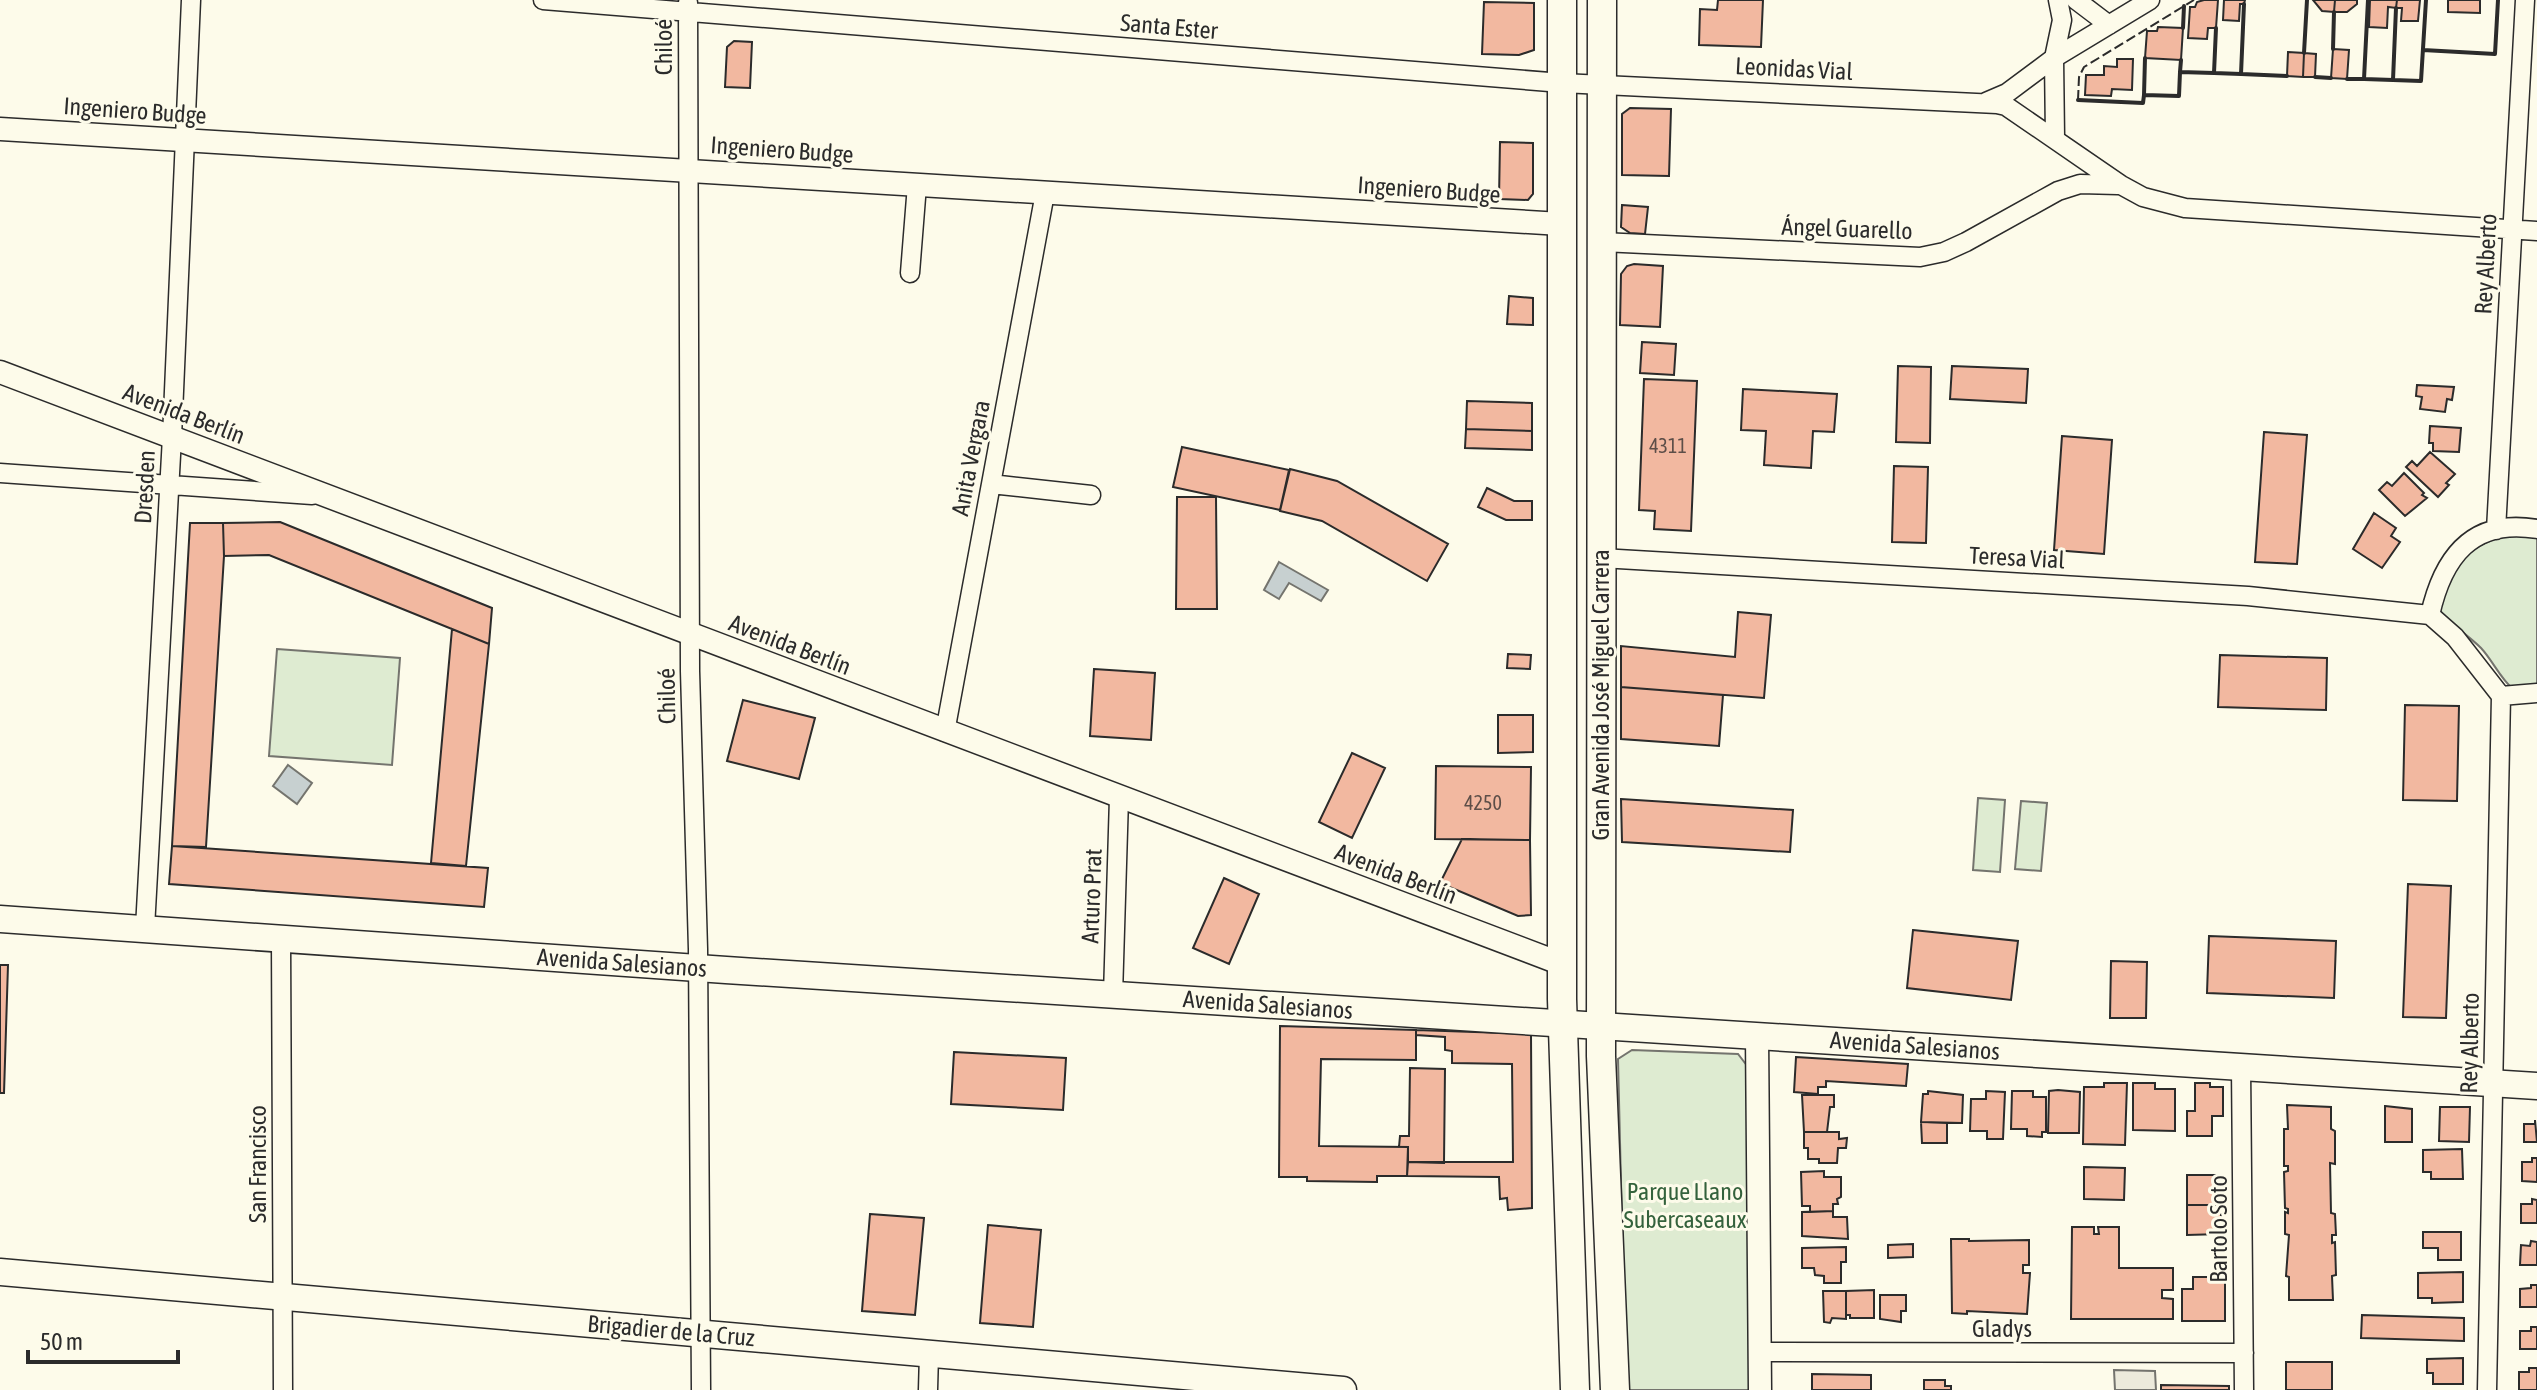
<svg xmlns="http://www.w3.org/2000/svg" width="2537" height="1390" font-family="'Asap Condensed',sans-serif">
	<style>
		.green { fill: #deebd1; stroke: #74746e; stroke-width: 2 }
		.parking { fill: #eceadb; stroke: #74746e; stroke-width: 2 }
		.water { fill: #c7d0d0; stroke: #74746e; stroke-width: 2 }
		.building { fill: #f2b8a0; stroke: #2b2b2b; stroke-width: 2 }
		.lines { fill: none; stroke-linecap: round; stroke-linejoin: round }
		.minor-casing { stroke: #2b2b2b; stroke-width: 21 }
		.tertiary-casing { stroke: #2b2b2b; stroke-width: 25 }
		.secondary-casing { stroke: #2b2b2b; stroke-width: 29 }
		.primary-casing { stroke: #2b2b2b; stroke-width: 31 }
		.minor { stroke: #fdfbea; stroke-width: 18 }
		.tertiary { stroke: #fdfbea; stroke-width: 22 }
		.secondary { stroke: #fdfbea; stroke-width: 26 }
		.primary { stroke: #fdfbea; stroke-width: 28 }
		.fence { stroke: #2b2b2b; stroke-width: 2; stroke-dasharray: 10 4; stroke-linecap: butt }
		.wall { stroke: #2b2b2b; stroke-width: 4 }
		.labels { text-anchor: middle; stroke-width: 6; stroke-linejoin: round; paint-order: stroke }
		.number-label { font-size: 20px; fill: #5d4e48 }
		.street-label { font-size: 24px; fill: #2b2b2b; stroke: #fdfbea }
		.park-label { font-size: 24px; fill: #34623c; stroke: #fdfbea }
	</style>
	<rect width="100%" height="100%" fill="#fdfbea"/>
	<path class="green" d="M2506 535 2537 537V690L2513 689C2500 678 2493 661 2481 648 2467 634 2449 624 2438 608 2440 599 2441 585 2446 576 2458 555 2484 542 2506 535Z
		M277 649 400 658 392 765 269 756Z
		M1978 798 2005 800 2000 872 1973 870Z
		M2021 801 2047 803 2041 871 2015 869Z
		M1632 1050 1738 1054 1748 1067 1750 1390H1626L1618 1059Z"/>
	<path class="parking" d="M2114 1370 2155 1371 2156 1390H2115Z"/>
	<path class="water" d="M1279 562 1328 590 1321 601 1289 583 1279 599 1264 590Z
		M288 765 312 783 297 804 273 786Z"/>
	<path class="building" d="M1718 0H1763L1761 47 1699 45 1700 9 1717 10Z
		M2204 0H2218L2216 28H2208L2207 39 2188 38 2190 7H2195L2197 2Z
		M2224 0H2245L2244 4H2240L2239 21 2223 20Z
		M2313 0H2335L2334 12 2322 11Z
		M2335 0H2357V4L2347 12H2334Z
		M2370 0H2397L2396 8 2388 7 2387 28 2369 27Z
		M2397 0H2420L2418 21H2401L2402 8H2396Z
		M2448 0H2480V13L2448 12Z
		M1484 2 1534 3V50L1519 55 1482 54Z
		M2158 27 2183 28 2181 60 2145 58 2147 31H2157Z
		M734 41 752 42 750 88 725 87 727 47Z
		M2333 49 2349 50 2347 79 2331 78Z
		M2288 52 2304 53 2303 77 2287 76Z
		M2304 53 2316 54 2315 77H2303Z
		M2117 59H2133L2132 90 2112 89 2111 96 2085 95 2086 75H2104V66L2117 67Z
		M1630 108 1671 109 1669 176 1622 175V114Z
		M1500 142 1533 143V194L1528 200 1499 199Z
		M1622 205 1648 207 1645 234 1630 233 1621 227Z
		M1634 264 1663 266 1660 327 1620 325 1621 274 1627 266Z
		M1509 296 1533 298V325L1507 324Z
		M1642 342 1676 344 1674 375 1640 373Z
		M1898 366 1931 367 1930 443 1896 442Z
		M1952 366 2028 369 2026 403 1950 399Z
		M1644 379 1697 381 1691 531 1654 529 1655 511 1639 510Z
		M2417 385 2454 387 2452 400 2447 399 2445 412 2420 409 2422 397 2416 396Z
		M1743 389 1837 394 1834 432 1813 431 1811 468 1764 465 1766 431 1741 430Z
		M1467 401 1532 403V431L1466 429Z
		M2430 426 2461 428 2459 452 2433 451V443H2429Z
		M1466 429 1532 431V450L1465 448Z
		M2264 432 2307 435 2297 564 2255 562Z
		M2062 436 2112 440 2104 554 2054 550Z
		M1182 447 1289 470 1280 510 1173 487Z
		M2430 452 2455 474 2446 483 2449 485 2438 497 2406 467 2412 461 2417 466Z
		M1894 466 1928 467 1926 543 1892 542Z
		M1290 469 1337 481 1448 544 1427 581 1322 521 1280 511Z
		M2404 473 2424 493 2422 495 2427 498 2405 516 2379 490 2387 482 2392 486Z
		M1487 488 1514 501H1532V520H1506L1478 507Z
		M1177 497H1216L1217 609H1176Z
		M2374 513 2396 528 2391 536 2400 542 2382 568 2353 549Z
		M280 522 492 608 489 644 269 555 224 556 223 523Z
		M190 523H223L224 556 206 847 172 846Z
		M1738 612 1771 615 1764 698 1621 687V646L1735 657Z
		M452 629 489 644 466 866 431 863Z
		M1508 654 1531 655 1530 669 1507 668Z
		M2220 655 2327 658 2326 710 2218 707Z
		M1094 669 1155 673 1151 740 1090 736Z
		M1621 687 1723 695 1719 746 1621 739Z
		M743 700 815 718 799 779 727 761Z
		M2405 705 2459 706 2457 801 2403 800Z
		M1498 715H1533V752L1498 753Z
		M1352 753 1385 768 1352 838 1319 822Z
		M1436 766 1531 767 1530 840 1435 839Z
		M1621 799 1793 810 1790 852 1622 842Z
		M1462 839 1530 840 1531 915 1518 916 1440 883Z
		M172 846 488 868 484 907 169 884Z
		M1224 878 1259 894 1229 964 1193 948Z
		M2408 884 2451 886 2446 1018 2403 1017Z
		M1913 930 2018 941 2011 1000 1907 988Z
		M2209 936 2336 941 2334 998 2207 993Z
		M2111 961 2147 962 2146 1018H2110Z
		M0 965H8L4 1093H0Z
		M1280 1026 1416 1030V1060L1321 1059 1319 1146 1408 1147 1407 1176H1377V1182L1307 1181V1177H1279Z
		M1416 1030 1531 1034 1532 1208 1508 1210 1507 1198 1500 1199 1499 1177 1407 1176 1408 1162H1513L1512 1064 1452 1063V1051L1445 1050V1037L1416 1035Z
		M954 1052 1066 1058 1063 1110 951 1104Z
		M1796 1057 1908 1064 1906 1086 1826 1081V1087H1818V1094L1794 1092Z
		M1410 1068 1445 1069 1444 1163 1408 1162V1147H1399L1400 1136H1409Z
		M2104 1083H2127L2125 1145 2083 1144 2084 1087H2104Z
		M2133 1083H2155V1089H2175V1131L2133 1130Z
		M2195 1083H2210V1087H2223V1116H2212V1136H2187V1111H2195Z
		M2058 1090 2080 1092 2079 1133H2048L2049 1091Z
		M1928 1091 1963 1095 1962 1123 1921 1122 1923 1094H1928Z
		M1986 1091 2005 1092 2003 1139H1987V1131H1970L1971 1099H1986Z
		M2012 1091H2033V1097H2046V1132H2042V1137L2027 1136V1129H2011Z
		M1802 1095H1834V1107H1830L1827 1132H1804Z
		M2287 1105 2331 1107V1129L2335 1131V1164L2330 1163 2331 1213 2335 1214 2336 1235H2332V1243L2335 1242 2336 1275 2332 1276 2333 1300H2289V1277L2286 1276 2289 1235 2285 1234V1212L2288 1213V1209L2285 1208 2284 1172 2288 1171V1166H2284V1129H2288Z
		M2385 1106 2412 1109V1142H2385Z
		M2440 1107H2470L2469 1142 2439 1141Z
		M2535 1120 2537 1142H2524V1124H2535Z
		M1921 1122 1947 1123V1143H1922Z
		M1804 1132H1839V1139L1847 1138 1846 1148H1838L1837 1163H1819V1159H1808V1148H1804Z
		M2462 1149 2463 1179H2431V1172H2423V1150Z
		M2532 1158H2537V1182L2522 1181V1162H2532Z
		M2084 1167 2125 1168 2124 1200 2084 1199Z
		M1824 1171V1177H1841V1197L1837 1199 1838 1204H1833V1211L1810 1212V1206H1802L1801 1172Z
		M2187 1175H2221V1205H2187Z
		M2532 1199 2537 1200V1223H2521V1204H2532Z
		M2187 1205H2221V1234L2187 1235Z
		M1833 1211V1217H1847L1848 1239 1802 1236V1212Z
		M870 1214 924 1218 915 1315 862 1311Z
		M988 1225 1041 1230 1033 1327 980 1323Z
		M2072 1227H2094V1234H2099L2098 1227H2119V1268H2173V1290H2162V1298L2173 1299V1319H2071Z
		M2423 1232H2461V1260H2438V1248H2423Z
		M1951 1239H1969V1241L2029 1240V1265H2023V1273H2030L2027 1314 1967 1311V1314L1952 1313Z
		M2531 1241 2537 1242V1265H2520L2521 1245 2530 1246Z
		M1913 1244V1257L1888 1258V1245Z
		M1846 1247V1262H1841V1283H1824V1276L1815 1275 1814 1268H1802V1248Z
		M2463 1272V1302L2432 1303V1298H2418V1273Z
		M2193 1277H2225V1321H2182V1289H2193Z
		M2531 1285H2537V1307H2520V1289L2531 1288Z
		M1874 1290V1318H1850V1315H1846V1291Z
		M1823 1291H1846V1319L1832 1318 1830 1323 1824 1322Z
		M1880 1295H1906V1311H1901V1322L1880 1319Z
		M2362 1315 2464 1318V1341L2361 1338Z
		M2531 1327H2537V1349H2520V1331H2531Z
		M2463 1358V1384H2433V1373H2427V1359Z
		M2286 1362H2332V1390H2286Z
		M2529 1368H2537V1390H2519V1372H2529Z
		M1812 1374 1871 1375V1390H1812Z
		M1924 1380H1945V1386H1951V1390H1924Z
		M2161 1385 2229 1386V1390H2161Z"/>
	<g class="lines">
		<g class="minor-casing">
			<path id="minor" d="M543 0 1562 83 1997 104 2006 106 2121 185 2143 197 2185 208 2537 231
				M2076 0 2109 25
				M688 3 690 671 698 949 701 1390
				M1986 102 2007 93 2054 58 2150 0
				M2055 138 2054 58 2062 20 2058 0
				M1602 242 1920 257 1944 252 1966 242 2058 191 2080 184 2118 185
				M910 273 917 185
				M0 473 312 495
				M991 484 1091 495
				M2537 529C2472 518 2443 557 2430 615L2455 637 2501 696 2537 693
				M2496 530 2525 0
				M1601 558 2248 596 2430 615
				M945 732 1045 193
				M145 928 172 437 191 0
				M281 938 283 1390
				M1113 995 1119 798
				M2241 1067 2244 1390
				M1760 1352 2244 1353
				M928 1390 929 1354
				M2487 1390 2501 696"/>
		</g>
		<g class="tertiary-casing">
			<path id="tertiary" d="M0 129 1561 224
				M0 372 1562 964
				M1757 1035 1760 1390"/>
		</g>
		<g class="secondary-casing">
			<path id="secondary" d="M0 919 726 970 2537 1086
				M0 1272 1343 1390"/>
		</g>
		<g class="primary-casing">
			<path id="primary" d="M1562 0V999L1575 1390
				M1602 0 1601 1056 1615 1390"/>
		</g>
		<use href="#minor" class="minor"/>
		<use href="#tertiary" class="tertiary"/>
		<use href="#secondary" class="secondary"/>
		<use href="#primary" class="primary"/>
		<path class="fence" d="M2078 100 2079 77 2084 67 2194 0"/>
		<path class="wall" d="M2244 4 2241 74 2287 76
			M2183 28 2184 6
			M2216 28 2214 73 2241 74
			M2333 49 2334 12
			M2423 50 2495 54 2498 0
			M2304 53 2307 0
			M2145 58 2144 95 2179 96 2180 72
			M2181 60 2180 72 2214 73
			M2315 77 2331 78
			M2347 79H2364L2368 0
			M2364 79 2393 80 2396 8
			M2393 80 2421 81 2426 0
			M2078 100 2143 103 2144 95"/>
	</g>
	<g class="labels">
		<g class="number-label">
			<text x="1668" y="453">4311</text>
			<text x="1483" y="810">4250</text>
		</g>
		<g class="street-label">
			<text transform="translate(1169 27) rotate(5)" y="8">Santa Ester</text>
			<text transform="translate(664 47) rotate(-90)" y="8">Chiloé</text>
			<text transform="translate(1794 69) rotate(3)" y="8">Leonidas Vial</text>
			<text transform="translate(135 111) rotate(4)" y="8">Ingeniero Budge</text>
			<text transform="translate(782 150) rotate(4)" y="8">Ingeniero Budge</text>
			<text transform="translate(1429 190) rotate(4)" y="8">Ingeniero Budge</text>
			<text transform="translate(1847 229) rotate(2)" y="8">Ángel Guarello</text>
			<text transform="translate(2486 264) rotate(-87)" y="8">Rey Alberto</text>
			<text transform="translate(184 414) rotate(21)" y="8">Avenida Berlín</text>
			<text transform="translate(971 458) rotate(-79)" y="8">Anita Vergara</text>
			<text transform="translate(145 487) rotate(-87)" y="8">Dresden</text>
			<text transform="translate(2017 558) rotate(3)" y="8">Teresa Vial</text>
			<text transform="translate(790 645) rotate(21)" y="8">Avenida Berlín</text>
			<text transform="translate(1601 695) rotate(-90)" y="8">Gran Avenida José Miguel Carrera</text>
			<text transform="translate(667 696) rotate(-91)" y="8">Chiloé</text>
			<text transform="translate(1396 874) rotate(21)" y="8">Avenida Berlín</text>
			<text transform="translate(1092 896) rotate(-88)" y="8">Arturo Prat</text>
			<text transform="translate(622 963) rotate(4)" y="8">Avenida Salesianos</text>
			<text transform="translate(1268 1005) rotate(4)" y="8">Avenida Salesianos</text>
			<text transform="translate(2470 1043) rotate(-89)" y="8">Rey Alberto</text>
			<text transform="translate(1915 1046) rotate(4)" y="8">Avenida Salesianos</text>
			<text transform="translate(258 1164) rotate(-90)" y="8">San Francisco</text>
			<text transform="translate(2219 1229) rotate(-90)" y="8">Bartolo Soto</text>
			<text x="2002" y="1337">Gladys</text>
			<text transform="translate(671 1331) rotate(5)" y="8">Brigadier de la Cruz</text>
		</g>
		<g class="park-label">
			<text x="1685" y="1200">Parque Llano<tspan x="1685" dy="28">Subercaseaux</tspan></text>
		</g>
	</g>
	<path d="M28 1350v12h150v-12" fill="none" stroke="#2b2b2b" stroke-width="4"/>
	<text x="40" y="1350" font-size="24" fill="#2b2b2b" stroke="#fdfbea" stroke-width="6" paint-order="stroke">50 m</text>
</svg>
